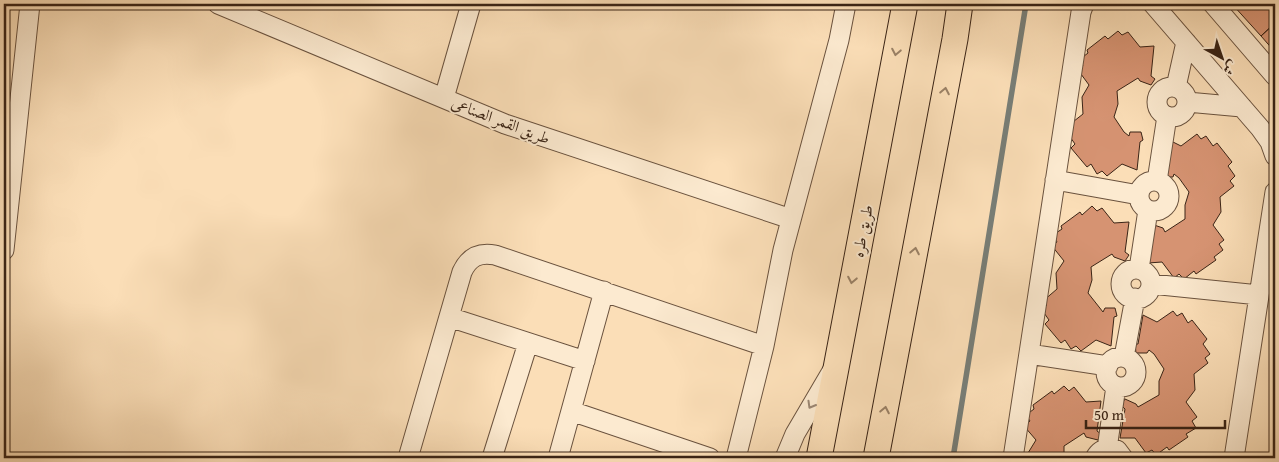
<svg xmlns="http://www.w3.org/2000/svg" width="1279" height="462" font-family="'Gentium Book Plus',Amiri,serif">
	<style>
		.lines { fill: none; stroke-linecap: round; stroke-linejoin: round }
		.stream { stroke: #787e77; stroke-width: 5.5 }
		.building { fill: #d69372; stroke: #3a2416 }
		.minor-casing { stroke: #6a523e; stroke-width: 21 }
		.major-casing { stroke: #3a2416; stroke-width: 27 }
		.minor { stroke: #fcead0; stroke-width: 19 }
		.major { stroke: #fbdeb7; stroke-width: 25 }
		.oneway { stroke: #9a8166 }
		.oneway2 { stroke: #9b8773 }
		.labels { text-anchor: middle; stroke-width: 4; stroke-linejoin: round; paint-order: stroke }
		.street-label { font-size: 16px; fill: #3a2416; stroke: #fcead0 }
	</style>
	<rect width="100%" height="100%" fill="#fbdeb7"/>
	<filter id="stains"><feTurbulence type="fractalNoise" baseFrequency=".004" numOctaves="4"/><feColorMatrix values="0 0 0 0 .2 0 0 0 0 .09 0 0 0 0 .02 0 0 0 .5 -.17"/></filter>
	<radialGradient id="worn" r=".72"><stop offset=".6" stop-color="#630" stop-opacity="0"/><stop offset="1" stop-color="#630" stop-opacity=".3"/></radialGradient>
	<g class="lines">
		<path class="stream" d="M953 458 1026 4"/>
	</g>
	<path class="building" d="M1232 4H1275V23L1261 36Z
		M1275 23V52L1261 36Z
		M1118 31 1122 35 1128 32 1140 47 1154 46 1151 76 1155 79 1151 85 1140 81 1138 78 1117 91 1118 104 1114 117 1124 132 1129 136 1130 132H1141L1143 140 1140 142 1137 170 1122 164 1107 176 1102 171 1097 174 1091 164 1087 167 1071 148 1075 144 1068 134 1073 129 1069 125 1083 114 1082 97 1089 85 1078 70 1083 66 1079 60 1088 53 1087 50 1105 36 1108 39Z
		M1197 134 1201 139 1206 136 1213 146 1217 143 1232 162 1228 166 1235 176 1230 181 1234 186 1220 197 1221 212 1213 225 1224 240 1219 244 1223 250 1214 257 1216 260 1196 274 1194 271 1184 279 1179 274 1174 278 1162 262 1148 263 1151 224 1163 228 1165 232 1185 219V205L1189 192 1179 178 1174 174 1173 177H1162L1167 139 1181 146Z
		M1092 206 1097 211 1102 208 1114 223 1129 222 1125 252 1129 255 1125 261 1114 257 1112 254 1091 267 1092 280 1088 293 1103 312 1105 308H1115L1117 316 1114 317 1111 346 1096 340 1081 351 1076 346 1071 349 1065 340 1061 343 1045 324 1049 320 1042 310 1047 305 1043 301 1057 289 1056 273 1064 261 1052 246 1057 242 1053 235 1062 229 1061 226 1080 212 1082 215Z
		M1173 311 1177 316 1182 313 1188 323 1192 320 1207 339 1203 344 1210 354 1205 358 1208 363 1194 374 1195 390 1186 402 1197 417 1192 421 1196 428 1186 434 1188 437 1169 450 1167 447 1156 455 1152 450 1146 453 1135 438H1120L1125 409 1121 405 1125 399 1136 404 1138 407 1159 395V381L1164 369 1154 354 1149 350 1147 353H1136L1135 344H1138L1143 315 1157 322Z
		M1064 386 1069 391 1074 387 1086 402 1101 401 1097 431 1101 434 1098 440 1086 437 1084 433 1064 446V458H1028V453L1036 440 1024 426 1030 421 1026 415 1034 409 1033 405 1052 391 1054 394Z"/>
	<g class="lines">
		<g class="minor-casing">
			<path id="minor" d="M218 4 505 124 791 219
				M1153 4 1260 128 1270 142 1275 156
				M1213 4 1275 76
				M1176 87 1186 42
				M1157 102a15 15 0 1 1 30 0a15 15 0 1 1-30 0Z
				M444 98 471 4
				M1187 102 1242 107
				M1055 180 1139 195
				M1157 181 1167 116
				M1139 196a15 15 0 1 1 30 0a15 15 0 1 1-30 0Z
				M4 250 30 4
				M1139 269 1148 210
				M1121 284a15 15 0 1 1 30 0a15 15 0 1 1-30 0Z
				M1151 284 1259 295
				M449 317 585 361
				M1029 354 1108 366
				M1124 357 1135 298
				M1106 372a15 15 0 1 1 30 0a15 15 0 1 1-30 0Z
				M571 411 710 458
				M1107 449 1116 386
				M408 458 462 272C469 257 479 252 495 255L764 346
				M492 458 528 343
				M558 458 604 291
				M736 458 764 346 783 250 839 40 846 4
				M785 458 795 434 832 371
				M1013 458 1081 12 1084 4
				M1095 458C1100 449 1107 447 1117 450L1123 458
				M1234 458 1275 192"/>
		</g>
		<g class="major-casing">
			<path id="major" d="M819 458 905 4
				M876 458 955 39 960 4"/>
		</g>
		<use href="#minor" class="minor"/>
		<use href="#major" class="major"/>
	</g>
	<defs><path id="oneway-chevron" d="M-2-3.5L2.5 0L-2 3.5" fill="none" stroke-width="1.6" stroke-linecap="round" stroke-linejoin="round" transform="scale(1.25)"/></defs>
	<g class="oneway">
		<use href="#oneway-chevron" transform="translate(896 52) rotate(101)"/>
		<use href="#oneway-chevron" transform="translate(945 91) rotate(-79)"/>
		<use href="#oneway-chevron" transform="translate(915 251) rotate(-79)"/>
		<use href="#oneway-chevron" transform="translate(852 280) rotate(101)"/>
		<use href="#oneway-chevron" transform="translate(885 410) rotate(-79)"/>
	</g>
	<use class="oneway2" href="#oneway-chevron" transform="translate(811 405) rotate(120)"/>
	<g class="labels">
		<g class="street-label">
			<text transform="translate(501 120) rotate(21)" y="6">طريق القمر الصناعى</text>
			<text transform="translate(862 231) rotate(-79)" y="6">طريق طره</text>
		</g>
	</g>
	<rect width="1279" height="462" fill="none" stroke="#fbdeb7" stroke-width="20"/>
	<rect x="5" y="5" width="1269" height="452" fill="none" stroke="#3a2416" stroke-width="2.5"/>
	<rect x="10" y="10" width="1259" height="442" fill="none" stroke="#3a2416"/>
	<g transform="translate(1222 58) rotate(140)" stroke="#fcead0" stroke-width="4" paint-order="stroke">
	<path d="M0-4L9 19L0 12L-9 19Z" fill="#3a2416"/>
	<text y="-8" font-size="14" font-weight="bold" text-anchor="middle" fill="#3a2416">ش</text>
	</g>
	<path d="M1086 420v8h139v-8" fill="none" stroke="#3a2416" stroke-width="2.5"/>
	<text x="1094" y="420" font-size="15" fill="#3a2416" stroke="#fcead0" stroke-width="4" paint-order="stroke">50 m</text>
	<rect width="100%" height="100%" filter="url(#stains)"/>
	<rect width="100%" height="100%" fill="url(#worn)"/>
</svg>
